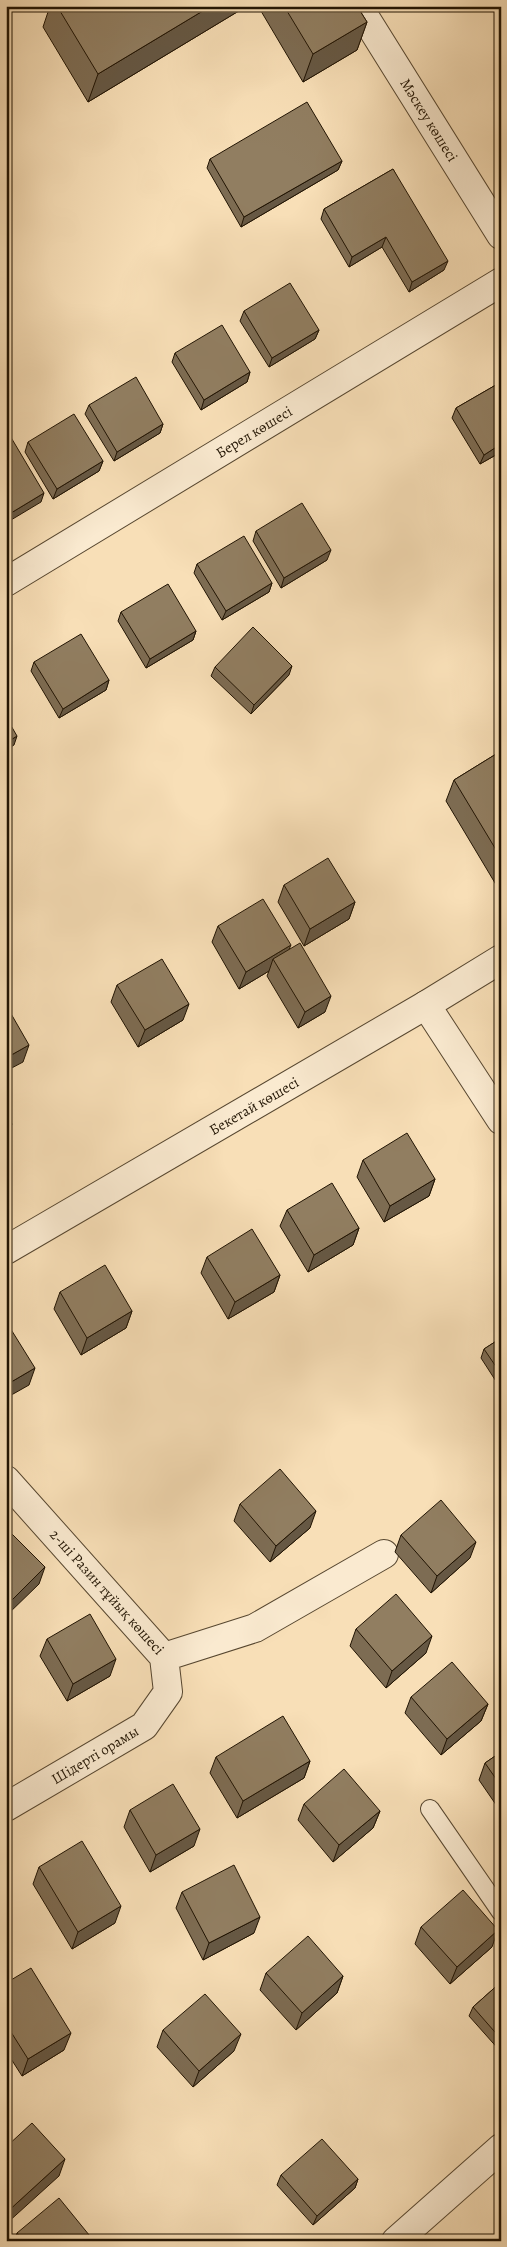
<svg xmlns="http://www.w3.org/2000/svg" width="507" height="2247" font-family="Alegreya,serif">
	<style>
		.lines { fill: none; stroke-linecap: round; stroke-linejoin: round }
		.service-casing { stroke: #574730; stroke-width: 20 }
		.minor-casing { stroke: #574730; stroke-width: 30 }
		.tertiary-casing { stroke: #574730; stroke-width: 30 }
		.service { stroke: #faead0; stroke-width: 18 }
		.minor { stroke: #faead0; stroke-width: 28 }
		.tertiary { stroke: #faead0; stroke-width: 28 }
		.wall { fill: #7d6c53; stroke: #211403 }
		.shaded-wall { fill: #665844; stroke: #211403 }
		.building { fill: #917e61; stroke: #211403 }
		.labels { text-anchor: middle; stroke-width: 4; stroke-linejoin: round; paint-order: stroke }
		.street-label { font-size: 15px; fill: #211403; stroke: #faead0 }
	</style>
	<rect width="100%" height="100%" fill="#f8dfb7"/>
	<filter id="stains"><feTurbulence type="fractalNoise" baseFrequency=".004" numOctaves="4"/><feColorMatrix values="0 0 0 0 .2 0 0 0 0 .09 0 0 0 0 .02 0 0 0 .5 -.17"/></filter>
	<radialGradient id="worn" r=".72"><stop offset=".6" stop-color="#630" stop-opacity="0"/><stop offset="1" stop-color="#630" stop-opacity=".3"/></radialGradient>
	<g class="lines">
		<g class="service-casing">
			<path id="service" d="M430 1809 501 1912"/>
		</g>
		<g class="minor-casing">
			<path id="minor" d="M6 582 501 282
				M426 1005 501 1120
				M6 1480 164 1657 255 1628 384 1554
				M6 1807 144 1726 168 1692 164 1657
				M396 2241 501 2148"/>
		</g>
		<g class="tertiary-casing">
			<path id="tertiary" d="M358 6 501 235
				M6 1250 426 1005 501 959"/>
		</g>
		<use href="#service" class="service"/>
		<use href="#minor" class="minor"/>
		<use href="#tertiary" class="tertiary"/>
	</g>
	<path class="wall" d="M50 6H247L88 102 43 27Z
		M258 6H357L367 22 357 50 303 82Z
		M210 159 342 161 338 170 241 227 207 168Z
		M393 169 444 270 409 292 382 247 349 267 321 219 324 209Z
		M244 311 319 330 315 339 269 367 240 321Z
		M175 353 250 372 247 382 201 410 172 362Z
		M501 382V452L480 464 452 418 456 408Z
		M89 405 163 424 160 433 114 461 85 414Z
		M28 442 103 461 99 471 53 499 25 452Z
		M499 472H501V489L496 482Z
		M256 531 327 560 281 588 253 541Z
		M197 564 272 583 269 592 222 620 194 573Z
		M121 612 196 631 193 640 146 668 118 621Z
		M34 662 109 680 106 690 59 718 31 671Z
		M215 667 289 675 251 714 211 676Z
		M501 751V893L446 801 454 780Z
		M284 885 355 902 349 919 304 946 278 902Z
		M218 926 289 950 325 1012 298 1028 267 976 269 971 239 989 212 942Z
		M117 985 183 1020 138 1047 111 1002Z
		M363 1160 435 1179 429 1196 384 1222 357 1177Z
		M287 1210 359 1228 353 1245 308 1272 280 1226Z
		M207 1257 280 1275 274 1292 228 1319 201 1273Z
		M60 1292 132 1311 126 1328 81 1355 54 1309Z
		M501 1338V1389L481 1358 484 1349Z
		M240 1504 310 1528 270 1562 234 1521Z
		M401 1535 470 1558 431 1593 395 1552Z
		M356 1629 426 1653 386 1688 350 1646Z
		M47 1639 110 1676 67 1701 40 1656Z
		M411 1697 488 1704 481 1721 441 1755 405 1713Z
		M501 1752V1812L479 1780 485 1763Z
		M216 1757 310 1761 304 1778 237 1818 210 1773Z
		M304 1804 380 1811 373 1828 333 1862 298 1820Z
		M130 1810 194 1846 150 1872 124 1827Z
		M39 1867 115 1923 72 1949 33 1884Z
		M182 1892 254 1933 203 1960 176 1908Z
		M421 1927 492 1947 450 1984 415 1944Z
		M266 1973 343 1976 337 1993 296 2030 260 1990Z
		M501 1982V2052L469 2016 473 2007Z
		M6 1983 64 2050 22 2076 6 2051Z
		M163 2030 234 2051 193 2087 157 2047Z
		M281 2175 358 2179 355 2188 313 2225 277 2185Z
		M17 2233 94 2241H14Z"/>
	<path class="shaded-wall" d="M211 6H247L88 102 98 74Z
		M367 22 357 50 303 82 313 54Z
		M342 161 338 170 241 227 244 217Z
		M386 237 382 247 349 267 352 257Z
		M448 261 444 270 409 292 412 282Z
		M319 330 315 339 269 367 272 358Z
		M250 372 247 382 201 410 204 400Z
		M163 424 160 433 114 461 117 452Z
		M501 444V452L480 464 484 455Z
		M103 461 99 471 53 499 57 489Z
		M44 493 41 502 6 523V516Z
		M331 550 327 560 281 588 284 578Z
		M272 583 269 592 222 620 226 611Z
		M196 631 193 640 146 668 150 659Z
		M292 666 289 675 251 714 254 705Z
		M109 680 106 690 59 718 63 709Z
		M17 736 14 745 6 750V743Z
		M355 902 349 919 304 946 310 929Z
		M291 945 284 961 273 959 269 971 239 989 246 972Z
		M331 996 325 1012 298 1028 305 1012Z
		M189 1004 183 1020 138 1047 145 1030Z
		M29 1045 23 1062 6 1071V1058Z
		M12 1124 6 1140V1127Z
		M435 1179 429 1196 384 1222 390 1206Z
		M359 1228 353 1245 308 1272 314 1255Z
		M280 1275 274 1292 228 1319 235 1302Z
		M132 1311 126 1328 81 1355 87 1338Z
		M35 1368 29 1385 6 1398V1385Z
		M316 1511 310 1528 270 1562 276 1546Z
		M476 1542 470 1558 431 1593 437 1576Z
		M45 1567 39 1584 6 1616V1609L8 1604Z
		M432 1636 426 1653 386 1688 392 1671Z
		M116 1659 110 1676 67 1701 73 1684Z
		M488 1704 481 1721 441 1755 447 1739Z
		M310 1761 304 1778 237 1818 243 1801Z
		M380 1811 373 1828 333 1862 339 1845Z
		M200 1829 194 1846 150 1872 156 1855Z
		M121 1906 115 1923 72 1949 78 1932Z
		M260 1917 254 1933 203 1960 209 1943Z
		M498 1930 492 1947 450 1984 457 1967Z
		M343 1976 337 1993 296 2030 302 2013Z
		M71 2033 64 2050 22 2076 28 2059Z
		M241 2034 234 2051 193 2087 199 2071Z
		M65 2159 59 2176 6 2224V2213Z
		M358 2179 355 2188 313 2225 317 2216Z"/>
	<path class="building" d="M57 6H211L98 74Z
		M284 6H357L367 22 313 54Z
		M307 102 342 161 244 217 210 159Z
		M393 169 448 261 412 282 386 237 352 257 324 209Z
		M290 283 319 330 272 358 244 311Z
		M222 325 250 372 204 400 175 353Z
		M136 377 163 424 117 452 89 405Z
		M501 382V444L484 455 456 408Z
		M74 414 103 461 57 489 28 442Z
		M6 429 44 493 6 516Z
		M302 503 331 550 284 578 256 531Z
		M244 536 272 583 226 611 197 564Z
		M168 584 196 631 150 659 121 612Z
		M253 627 292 666 254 705 215 667Z
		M81 634 109 680 63 709 34 662Z
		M6 717 17 736 6 743Z
		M501 751V858L454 780Z
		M328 858 355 902 310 929 284 885Z
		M263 899 291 945 246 972 218 926Z
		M300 943 331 996 305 1012 273 959Z
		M162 959 189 1004 145 1030 117 985Z
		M6 1005 29 1045 6 1058Z
		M6 1113 12 1124 6 1127Z
		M407 1133 435 1179 390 1206 363 1160Z
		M332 1183 359 1228 314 1255 287 1210Z
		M252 1229 280 1275 235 1302 207 1257Z
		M105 1265 132 1311 87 1338 60 1292Z
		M6 1323H7L35 1368 6 1385Z
		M501 1338V1374L484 1349Z
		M280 1469 316 1511 276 1546 240 1504Z
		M441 1500 476 1542 437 1576 401 1535Z
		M7 1529 45 1567 8 1604 6 1602V1530Z
		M396 1594 432 1636 392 1671 356 1629Z
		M90 1614 116 1659 73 1684 47 1639Z
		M452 1662 488 1704 447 1739 411 1697Z
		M283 1716 310 1761 243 1801 216 1757Z
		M501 1752V1786L485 1763Z
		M344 1769 380 1811 339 1845 304 1804Z
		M173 1784 200 1829 156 1855 130 1810Z
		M82 1841 121 1906 78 1932 39 1867Z
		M234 1865 260 1917 209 1943 182 1892Z
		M463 1890 498 1930 457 1967 421 1927Z
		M308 1936 343 1976 302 2013 266 1973Z
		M31 1968 71 2033 28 2059 6 2024V1983Z
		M501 1982V2039L473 2007Z
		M205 1994 241 2034 199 2071 163 2030Z
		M32 2123 65 2159 6 2213V2147Z
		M322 2139 358 2179 317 2216 281 2175Z
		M59 2198 94 2241H23L17 2233Z
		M213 2238 216 2241H210Z"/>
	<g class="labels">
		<g class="street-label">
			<text transform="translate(429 120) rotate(58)" y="5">Мәскеу көшесі</text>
			<text transform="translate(254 432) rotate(-31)" y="5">Берел көшесі</text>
			<text transform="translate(254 1106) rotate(-30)" y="5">Бекетай көшесі</text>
			<text transform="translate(107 1592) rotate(48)" y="5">2-ші Разин тұйық көшесі</text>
			<text transform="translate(95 1755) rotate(-31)" y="5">Шідерті орамы</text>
		</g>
	</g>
	<rect width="507" height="2247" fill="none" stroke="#f8dfb7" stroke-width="25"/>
	<rect x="8" y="8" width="492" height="2232" fill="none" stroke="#211403" stroke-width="2.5"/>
	<rect x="12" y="12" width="482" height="2222" fill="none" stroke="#211403"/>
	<rect width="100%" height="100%" filter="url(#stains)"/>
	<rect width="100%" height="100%" fill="url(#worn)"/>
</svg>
